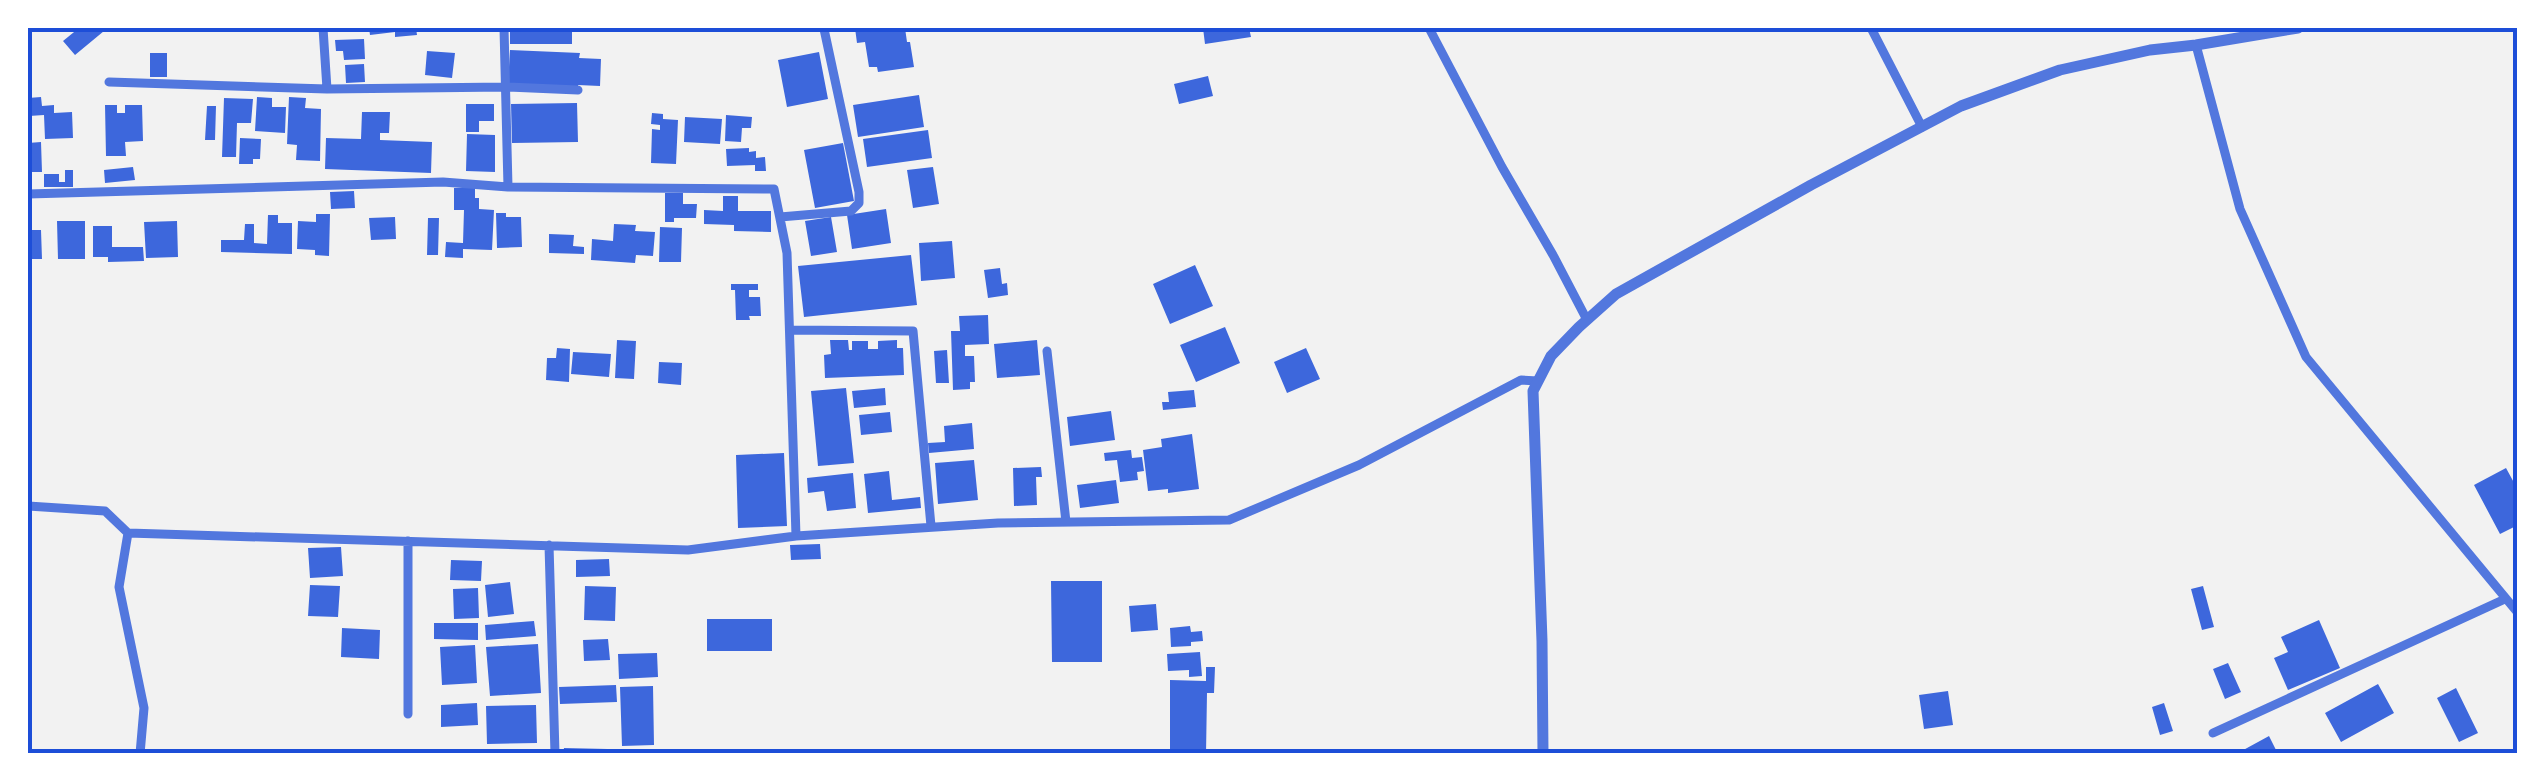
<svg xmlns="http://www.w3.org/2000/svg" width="2545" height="781" font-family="Georgia,serif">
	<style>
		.building { fill: #3d67dc }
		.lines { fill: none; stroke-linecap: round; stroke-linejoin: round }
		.minor { stroke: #5277de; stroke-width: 9 }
		.tertiary { stroke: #5277de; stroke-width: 11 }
		.neatline { fill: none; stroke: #1d4ed8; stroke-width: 4 }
	</style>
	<rect width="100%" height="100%" fill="#f2f2f2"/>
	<path class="building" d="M79 28H101L104 31 75 55 63 41Z
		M369 28H416L417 35 395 37V32L370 35Z
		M510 28H572V44H510Z
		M855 28H905L907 42H910L914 67 878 72 877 67H869L865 42 857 43Z
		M1203 28H1249L1251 37 1205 44Z
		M364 39 365 59 344 60 343 51H336L335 40Z
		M510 50 580 53 579 58 601 59 600 86 578 85V87L508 84Z
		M427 51 455 53 452 78 425 75Z
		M819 52 828 99 787 107 778 60Z
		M150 53H167V77H150Z
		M364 64 365 82 346 83 345 65Z
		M1208 76 1213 96 1179 104 1174 84Z
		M919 95 924 127 858 137 853 105Z
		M41 97 42 106 54 105V113L72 112 73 138 45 139 44 115 29 116 28 98Z
		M257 97 272 98V107H286L285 133 255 131Z
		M289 97 306 98 305 108 321 109 320 161 296 160 297 145 287 144Z
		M224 98 253 99 251 123H237L236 157H222Z
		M577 103 578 142 512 143 511 104Z
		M466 104H494V121H479V132H466Z
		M105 105H117V113H125V105H142L143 141 125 142 126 156H106Z
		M207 106H216L215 140H205Z
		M362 112H390L389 133H380V140L432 142 431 173 325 169 326 138 361 139Z
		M652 113 663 114V119L678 120 676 164 651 163 652 129 660 130V125L651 124Z
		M726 115 752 117 751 128H742L741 142 725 141Z
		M685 117 722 119 720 144 684 142Z
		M928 130 932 158 867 167 863 139Z
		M467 134 495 135V172L466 171Z
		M240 138 261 139 260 159H253V164H239Z
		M41 142 42 172H28V143Z
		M843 143 854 201 815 208 804 150Z
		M749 148V152L756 151V158L765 157 766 171H755V165L727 166 726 149Z
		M133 167 135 180 105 183 104 170Z
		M933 167 939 204 913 208 907 170Z
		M65 170H73V187H44V174H59V182H65Z
		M454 188H475V198H479V209L494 210 492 250 463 249V258L445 257 446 242 463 243 464 210H454Z
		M354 191 355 208 331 209 330 192Z
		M665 193H683V204H697L696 218H674V222H665Z
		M723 196H738V211H771V232L734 231V225L704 224V210L723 211Z
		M886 209 891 243 852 249 847 215Z
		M496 213H506V217H521L522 247 497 248Z
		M316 214H330L329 256 315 255V250L297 249 298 221 316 222Z
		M268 215H278V223H292V254L221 252V240H244L245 224H254V243L267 244Z
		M395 217 396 239 371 240 369 218Z
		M831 217 837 252 811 256 805 221Z
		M428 218H439L438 255H427Z
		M57 221H85V259H58Z
		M177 221 178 257 146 258 144 222Z
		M614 224 636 225 635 231 655 232 653 256 636 255 635 263 591 260 592 239 613 241Z
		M93 226H112V247H143L144 261 108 262V257H93Z
		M660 227 682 228 681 262H659Z
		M28 230H41L42 259H28Z
		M549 234 574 235 573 246 584 247V254L549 253Z
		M952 241 955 278 921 281 919 243Z
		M911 255 917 305 804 317 798 266Z
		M1195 265 1213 306 1170 324 1153 284Z
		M1000 268 1002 284 1007 283 1008 295 988 298 984 270Z
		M731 284H758V290H749V297H760L761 316H749L750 320H736L735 290H731Z
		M988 315 989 344 965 345V356H974L975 382H970V389L953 390 951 331H960L959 316Z
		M1225 327 1240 363 1196 382 1180 345Z
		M617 340 636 341 634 379 615 378Z
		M830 340H848L849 350H852V341H868V349H878V341L897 340V348H903L904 375 825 378 824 355 831 354Z
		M1037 340 1040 375 997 378 994 344Z
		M557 348 570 349 569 382 546 380 547 358H556Z
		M1306 348 1320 379 1287 393 1274 362Z
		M947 350 949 383H936L934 351Z
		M573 352 611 354 609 377 571 374Z
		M659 362 682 363 681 385 658 383Z
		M846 388 854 463 818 466 811 391Z
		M885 388 886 405 854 408 852 391Z
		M1194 390 1196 407 1163 410 1162 402H1169L1168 392Z
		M1111 411 1115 440 1070 446 1067 417Z
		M890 412 892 432 861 435 859 415Z
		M972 423 974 449 929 453 928 443 945 442 944 426Z
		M1192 434 1199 489 1168 493V489L1148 491 1143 450 1162 447 1161 439Z
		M1131 450 1132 458 1142 457 1144 471 1137 472 1138 480 1120 482 1117 460 1105 461 1104 453Z
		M784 453 787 526 738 528 736 455Z
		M974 460 978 500 938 504 935 463Z
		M1041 467 1042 477H1036L1037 505 1014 506 1013 468Z
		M2506 468 2518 490V525L2500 534 2474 485Z
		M889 471 892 500 920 497 921 508 868 513 864 474Z
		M853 473 856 508 827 511 824 491 808 493 807 478Z
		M1116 480 1119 503 1080 508 1077 485Z
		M820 544 821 559 791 560 790 545Z
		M341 547 343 576 310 578 308 548Z
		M609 559 610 576 576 577V560Z
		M451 560 482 561 481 581 450 580Z
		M1051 581H1102V662H1052Z
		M510 582 514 614 488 617 485 585Z
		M310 585 340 586 338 617 308 616Z
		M585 586 616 587 615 621 584 620Z
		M2203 586 2214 627 2202 630 2191 589Z
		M478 588 479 618 454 619 453 589Z
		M1156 604 1158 630 1131 632 1129 606Z
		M707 619H772V651H707Z
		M2319 620 2340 668 2288 690 2274 658 2288 652 2281 637Z
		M534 621 536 636 486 640 485 625Z
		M434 623H478V640L434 639Z
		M1190 626 1191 632 1202 631 1203 641 1191 642V646L1171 647 1170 628Z
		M342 628 380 630 379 659 341 657Z
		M608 639 610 660 584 661 583 640Z
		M538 644 541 693 490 696 486 647Z
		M475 645 477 683 442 685 440 647Z
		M1200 652 1202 676 1189 677V670L1168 671 1167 654Z
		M657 653 658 677 619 679 618 654Z
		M2228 663 2241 692 2225 699 2213 669Z
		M1206 667H1215L1214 693H1207L1206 754H1170V680L1206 681Z
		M2378 684 2394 713 2341 742 2325 713Z
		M616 685 617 702 560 704 559 687Z
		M653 686 654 745 622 746 620 687Z
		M2456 688 2478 733 2459 742 2437 698Z
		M1948 691 1953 725 1924 729 1919 695Z
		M477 703 478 725 441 727V705Z
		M2164 703 2173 731 2160 735 2152 707Z
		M536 705 537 743 487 744 486 706Z
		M2269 736 2278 754H2236Z
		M564 748 651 750V754H563Z"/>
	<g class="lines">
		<path class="minor" d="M323 28 327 89
			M504 28 508 187
			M1429 28 1502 167 1553 255 1587 320
			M1871 28 1922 127
			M2196 45 2240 209 2306 357 2518 613
			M109 82 327 89 506 87 578 90
			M28 194 443 182 508 187 774 189 787 253 796 536 998 523 1229 520 1359 465 1521 380 1538 381
			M780 217 851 211 859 203V192L824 29
			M790 330 913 331 931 526
			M1047 351 1066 522
			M28 506 105 511 128 533
			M549 545 555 754
			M408 714V541
			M2213 733 2505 599
			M140 754 144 708 119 587 128 533 688 550 796 536"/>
		<path class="tertiary" d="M1543 754 1542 641 1533 391 1551 356 1579 327 1616 294 1811 185 1961 106 2060 70 2150 50 2196 45 2298 28"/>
	</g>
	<rect width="2545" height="781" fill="none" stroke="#ffffff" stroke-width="60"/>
	<rect x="30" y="30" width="2485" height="721" class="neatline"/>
</svg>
